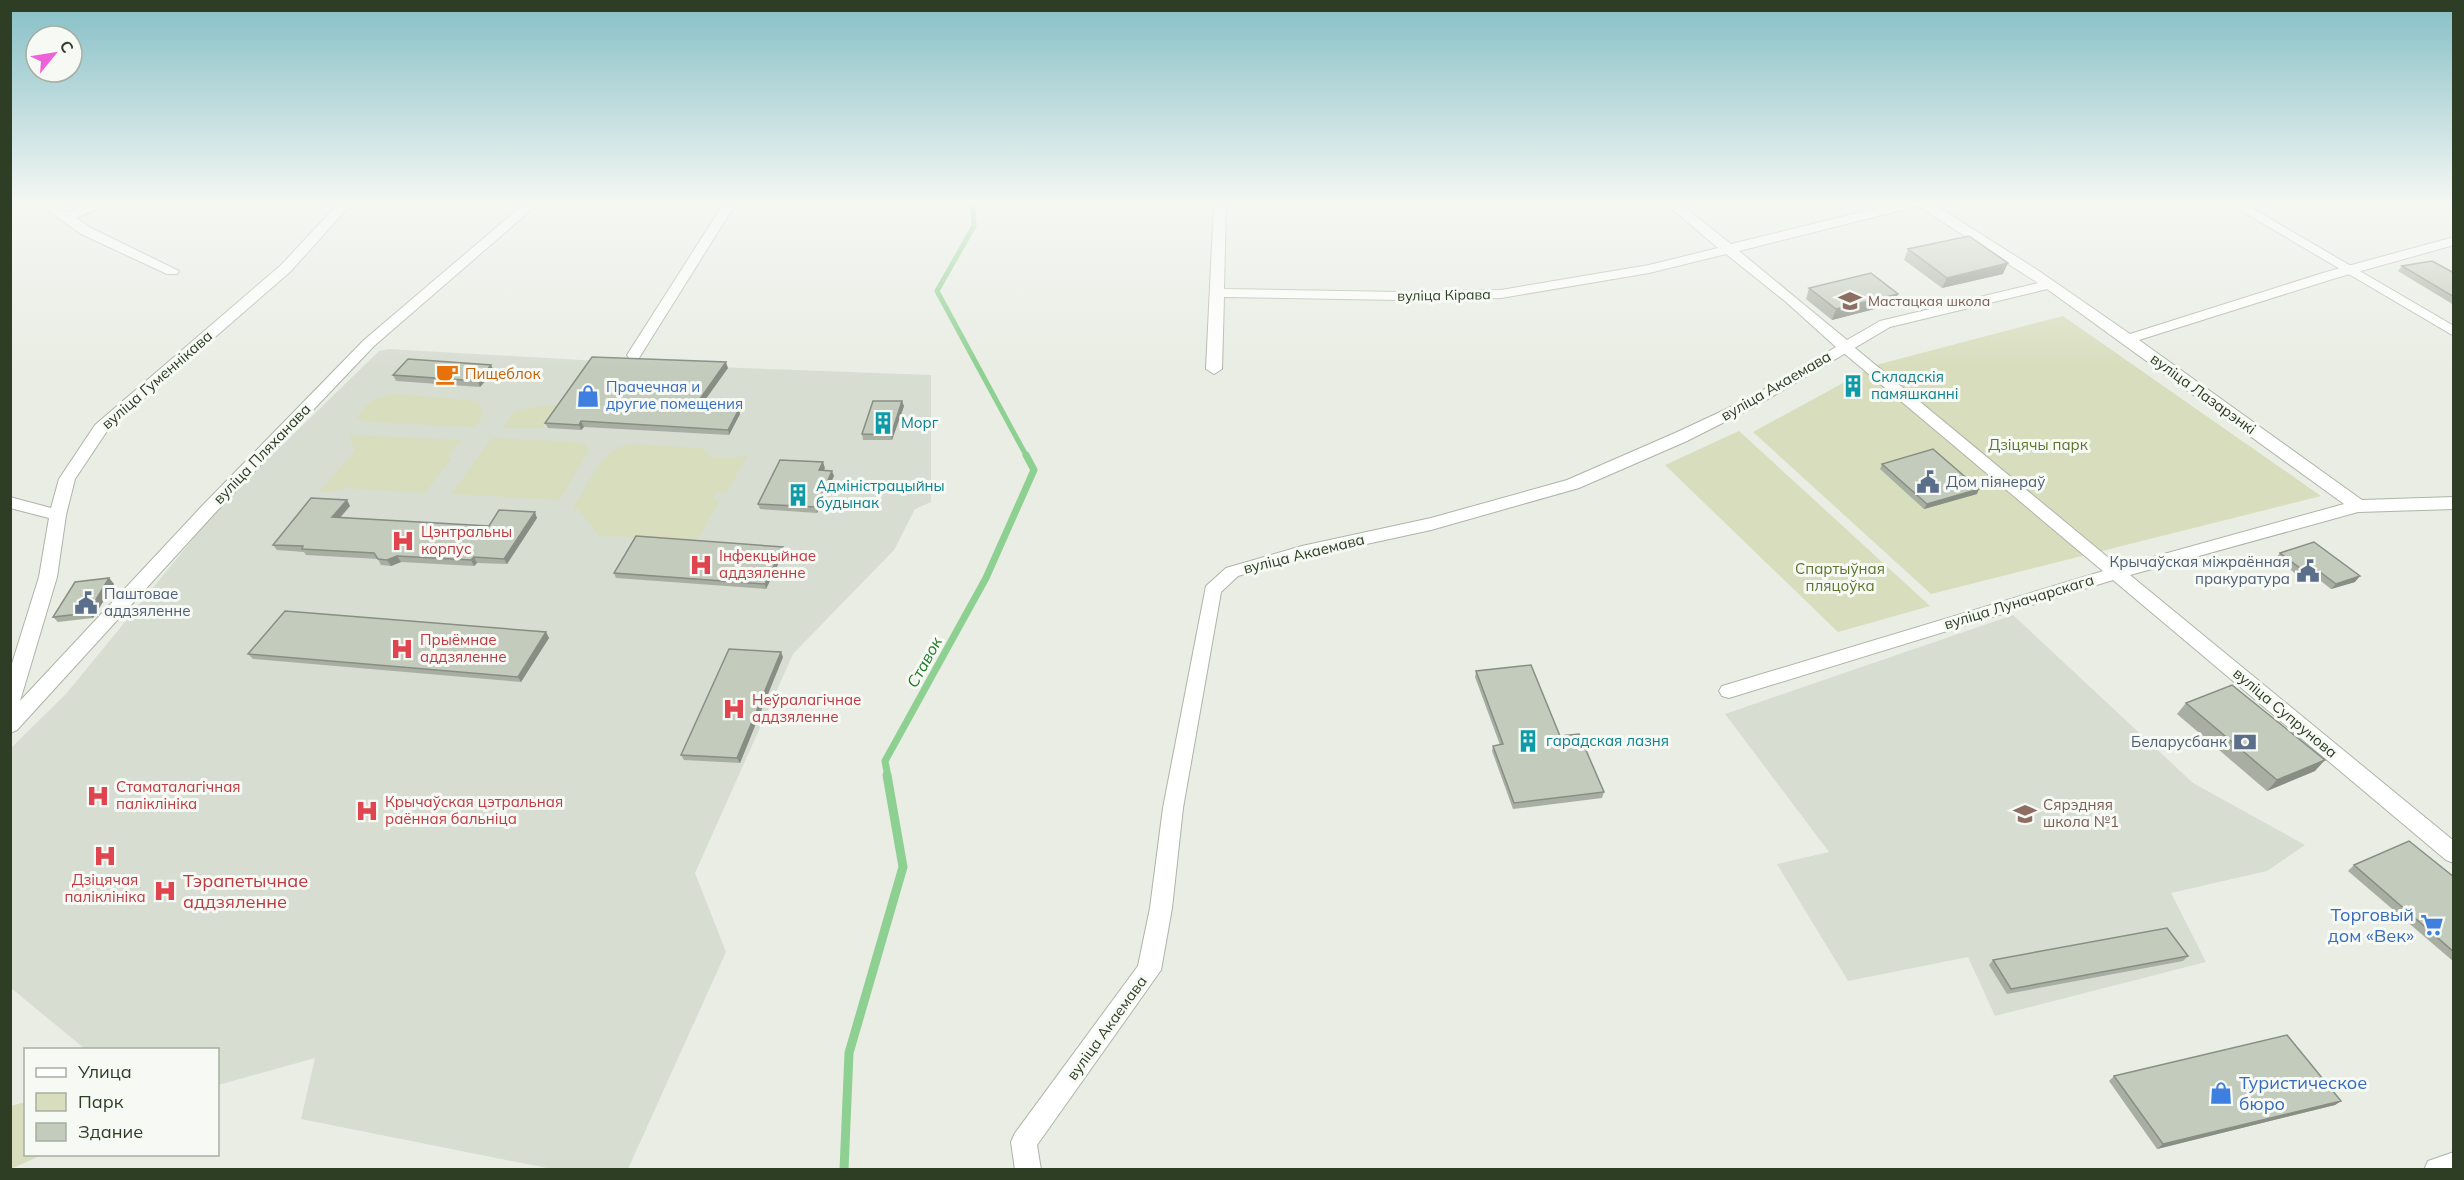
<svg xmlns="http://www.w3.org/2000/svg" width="2464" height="1180" font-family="Mulish,sans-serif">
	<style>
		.built { fill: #d8ddd2 }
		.green { fill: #d8ddbd }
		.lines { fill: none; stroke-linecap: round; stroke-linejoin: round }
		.stream-far2 { stroke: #8ed092; stroke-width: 5 }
		.stream-far1 { stroke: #8ed092; stroke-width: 7 }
		.stream { stroke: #8ed092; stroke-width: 9 }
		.pedestrian-casing { stroke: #adb5a7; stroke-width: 2 }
		.minor-casing { stroke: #adb5a7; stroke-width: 2 }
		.tertiary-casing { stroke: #adb5a7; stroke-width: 2 }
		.secondary-casing { stroke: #acb8a2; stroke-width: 2 }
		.pedestrian { fill: #fff; fill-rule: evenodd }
		.minor { fill: #fff; fill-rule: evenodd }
		.tertiary { fill: #fff; fill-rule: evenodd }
		.secondary { fill: #fff; fill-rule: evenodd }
		.wall { fill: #a8afa2 }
		.shaded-wall { fill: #888e84 }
		.building { fill: #c3cbbc; stroke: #888e84; stroke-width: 1.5 }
		.labels { text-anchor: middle; stroke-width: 6; stroke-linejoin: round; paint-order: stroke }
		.far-street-label { font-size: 14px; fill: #2d3e24; stroke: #f7f9f4 }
		.far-education-label { font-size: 14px; fill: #785e54; stroke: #f7f9f4; text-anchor: start }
		.food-label { font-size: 15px; fill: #c56008; stroke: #f7f9f4; text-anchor: start }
		.culture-label { font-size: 15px; fill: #0d838f; stroke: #f7f9f4; text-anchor: start }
		.street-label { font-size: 15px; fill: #2d3e24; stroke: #f7f9f4 }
		.shop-label { font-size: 15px; fill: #366cbe; stroke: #f7f9f4; text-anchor: start }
		.park-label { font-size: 15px; fill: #5f742f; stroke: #f7f9f4 }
		.service-label { font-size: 15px; fill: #4e5e75; stroke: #f7f9f4; text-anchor: start }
		.health-label { font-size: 15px; fill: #be3a42; stroke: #f7f9f4; text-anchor: start }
		.education-label { font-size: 15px; fill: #785e54; stroke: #f7f9f4; text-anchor: start }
		.water-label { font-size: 16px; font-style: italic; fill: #1f7926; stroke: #f7f9f4 }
		.near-health-label { font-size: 18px; fill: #be3a42; stroke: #f7f9f4; text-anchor: start }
		.near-shop-label { font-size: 18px; fill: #366cbe; stroke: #f7f9f4; text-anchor: end }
	</style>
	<rect width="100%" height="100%" fill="#e9ede4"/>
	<path class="built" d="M389 349 686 366 931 375V502L915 509 894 550 793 654 695 873 726 952 628 1169H552L301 1119 315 1058 218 1085V1050L85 1049 11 988V748L66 694 201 529 197 528 379 351Z
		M2013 615 2193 783 2305 845 2267 871 2171 893 2206 962 1995 1016 1968 957 1848 981 1777 864 1829 852 1725 714Z"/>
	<path class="green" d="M2063 316 2321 496 1931 594 1753 432 1876 365Z
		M396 394 478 401C484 412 484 422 472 427L368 422 356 418C365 403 379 395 396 394Z
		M559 404 543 428H503L515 410Z
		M1739 431 1930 606 1838 632 1665 465Z
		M349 435 461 440 447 457 452 458 425 493 345 488 332 492H319L355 451Z
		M492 438 573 442 585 444 589 451 559 500 451 494Z
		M631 444 702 448 713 458H733L748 455 726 493 717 492 714 499 720 500 698 539 599 536 579 510 572 509C587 487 601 448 631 444Z
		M25 1102 26 1154 42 1155 11 1169V1106Z"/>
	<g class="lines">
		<path class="stream-far2" d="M973 203 974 226 937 291 1027 457"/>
		<path class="stream-far1" d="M888 777 885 761 986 578 1034 470 1026 455"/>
		<path class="stream" d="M844 1170 849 1053 903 867 887 775"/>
		<g class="pedestrian-casing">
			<path id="pedestrian" d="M1844 342 1849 343 2122 569 2125 573 2122 577 2116 579 2110 577 1839 349 1837 346 1839 343Z"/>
		</g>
		<g class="minor-casing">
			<path id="minor" d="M38 203H53L67 212 92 203H109L76 218 91 228 179 271 177 274H167L81 234Z
				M339 203H352L291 271 107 431 75 479 66 515 57 577 20 701 202 506 364 340 525 203H539L374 346 214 514 17 730 10 733V670L39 577 49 518 10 508V497L51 508 59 479 95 425 281 265Z
				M724 203H736L639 358H629L627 355Z
				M1214 203H1226L1224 289 1399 292 1501 290 1649 265 1718 248 1665 203H1679L1731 244 1898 203H1932L2039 271 2130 334 2326 272 2454 237V245L2336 278 2139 340 2362 500 2454 497V509L2358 512 2130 575 2454 841V863L2446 860 2113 580 1729 698 1722 696 1719 691 1722 686 1729 684 2110 569 2344 504 2047 289 1890 327 1756 406 1687 441 1579 488 1431 530 1302 558 1238 576 1221 592 1183 808 1172 908 1161 970 1037 1145 1041 1170H1015L1011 1142 1015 1133 1138 966 1150 908 1163 808 1206 586 1226 568 1302 546 1431 518 1567 480 1675 433 1746 400 1836 347 1786 302 1726 254 1649 273 1501 298 1399 300 1224 297 1222 369 1214 374 1206 369ZM1918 206 2038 283 1880 321 1847 340 1739 251Z"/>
		</g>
		<g class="tertiary-casing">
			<path id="tertiary" d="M2228 203H2243L2454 326V336Z"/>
		</g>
		<g class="secondary-casing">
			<path id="secondary" d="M2454 1152V1170H2424L2428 1161Z"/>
		</g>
		<use href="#pedestrian" class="pedestrian"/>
		<use href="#minor" class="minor"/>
		<use href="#tertiary" class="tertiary"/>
		<use href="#secondary" class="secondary"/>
	</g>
	<path class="wall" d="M1908 249 2003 274 1942 288 1904 260Z
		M2402 266 2454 273V305L2398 271Z
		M1809 288 1894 304 1832 320 1806 299Z
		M728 368 701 406 740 414 729 435 584 427 581 430 548 428 545 423Z
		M494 371 480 387 396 381 393 375Z
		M904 406 892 440H863L862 434Z
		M1882 464 1977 494 1924 509 1880 469Z
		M825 468 823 470 834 476 817 513 760 509 758 504Z
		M347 500 350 506 340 518 489 526 537 518 507 564 477 563 474 566 401 562 391 566 381 565 378 559 306 555 304 552 277 550 273 545Z
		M784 552 766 589 616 578 614 573Z
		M2280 553 2355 582 2331 589 2312 574 2301 578 2276 558Z
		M109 578 114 584 93 618 58 622 53 617Z
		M546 632 549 638 521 682 253 659 248 654Z
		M783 657 740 763 684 760 681 755Z
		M1476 671 1560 736 1604 792 1602 798 1513 809 1492 751 1493 746 1500 745 1475 677Z
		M2186 703 2315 771 2267 791 2177 714Z
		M2354 865 2454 877V962L2348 871Z
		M2188 956 2183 961 2007 994 1989 965 1993 960Z
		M2114 1076 2341 1101 2335 1105 2157 1149 2109 1081Z"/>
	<path class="shaded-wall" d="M2008 263 2003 274 1942 288 1947 278Z
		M1898 294 1894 304 1832 320 1836 309Z
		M726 362 728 368 697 411 695 406Z
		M491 365 494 371 480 387 478 381Z
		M902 401 904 406 892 440 891 435Z
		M739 409 740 414 729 435 728 430Z
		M581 421 584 427 581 430 579 425Z
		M823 462 825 468 821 476 819 470Z
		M832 471 834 476 817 513 816 507Z
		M1979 489 1977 494 1924 509 1927 504Z
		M347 500 350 506 335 523 332 517Z
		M535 512 537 518 507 564 504 559Z
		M783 547 784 552 766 589 765 584Z
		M397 556 401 562 391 566 387 560Z
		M474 557 477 563 474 566 471 560Z
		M2316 569 2312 574 2301 578 2305 572Z
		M2360 576 2355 582 2331 589 2336 584Z
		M109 578 114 584 93 618 88 613Z
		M546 632 549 638 521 682 518 677Z
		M781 652 783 657 740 763 737 758Z
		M2325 760 2315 771 2267 791 2277 780Z
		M2341 1101 2335 1105 2157 1149 2163 1144Z"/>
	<path class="building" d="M1969 236 2008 263 1947 278 1908 249Z
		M2432 261 2454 273V297L2402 266Z
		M1871 273 1898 294 1836 309 1809 288Z
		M592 357 726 362 695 406 739 409 728 430 581 421 579 425 545 423Z
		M408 359 491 365 478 381 393 375Z
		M873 401H902L891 435 862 434Z
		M1933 449 1979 489 1927 504 1882 464Z
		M780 460 823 462 819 470 832 471 816 507 758 504Z
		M311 498 347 500 332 517 489 526 499 510 535 512 504 559 474 557 471 560 397 556 387 560 378 559 374 553 302 549 303 546 273 545Z
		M636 536 783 547 765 584 614 573Z
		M2314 542 2360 576 2336 584 2316 569 2305 572 2280 553Z
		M109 578 88 613 53 617 75 582Z
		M285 611 546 632 518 677 248 654Z
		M729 649 781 652 737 758 681 755Z
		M1531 665 1560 736 1579 734 1604 792 1514 803 1493 746 1503 744 1476 671Z
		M2232 685 2325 760 2277 780 2186 703Z
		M2409 841 2454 877V952L2354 865Z
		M2167 928 2188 956 2011 989 1993 960Z
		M2287 1035 2341 1101 2163 1144 2114 1076Z"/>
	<linearGradient id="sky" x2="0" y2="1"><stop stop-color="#84bfc6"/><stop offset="0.55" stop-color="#f5f7f3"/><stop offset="1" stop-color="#f5f7f3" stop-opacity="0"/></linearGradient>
	<rect width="2464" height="368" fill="url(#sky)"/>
	<defs>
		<g id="school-bare" transform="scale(1.8)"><path d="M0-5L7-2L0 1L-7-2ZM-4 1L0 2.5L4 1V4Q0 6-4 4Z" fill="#8d6e63" stroke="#f7f9f4" stroke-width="2.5" paint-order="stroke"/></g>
		<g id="cafe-bare" transform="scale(1.8)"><path d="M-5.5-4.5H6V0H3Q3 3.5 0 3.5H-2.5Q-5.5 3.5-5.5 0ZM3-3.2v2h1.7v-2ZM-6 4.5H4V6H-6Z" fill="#e8710a" stroke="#f7f9f4" stroke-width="2.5" paint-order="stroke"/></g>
		<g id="building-bare" transform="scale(1.8)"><path d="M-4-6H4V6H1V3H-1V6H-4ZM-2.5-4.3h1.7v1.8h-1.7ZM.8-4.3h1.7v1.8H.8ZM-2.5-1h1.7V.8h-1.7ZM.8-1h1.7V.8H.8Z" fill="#0f9aa8" stroke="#f7f9f4" stroke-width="2.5" paint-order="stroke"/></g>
		<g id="shop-bare" transform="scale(1.8)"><path d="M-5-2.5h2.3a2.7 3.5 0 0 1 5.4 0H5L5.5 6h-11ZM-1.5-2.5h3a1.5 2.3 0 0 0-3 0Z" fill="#3f7fe0" stroke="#f7f9f4" stroke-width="2.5" paint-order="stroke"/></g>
		<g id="civic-bare" transform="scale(1.8)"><path d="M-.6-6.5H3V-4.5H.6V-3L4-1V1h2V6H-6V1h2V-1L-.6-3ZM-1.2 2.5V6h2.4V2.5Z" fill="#5c6f8a" stroke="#f7f9f4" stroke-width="2.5" paint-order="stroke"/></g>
		<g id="hospital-bare" transform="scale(1.8)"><path d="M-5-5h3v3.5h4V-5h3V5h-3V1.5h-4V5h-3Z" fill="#e0444e" stroke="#f7f9f4" stroke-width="2.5" paint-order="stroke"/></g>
		<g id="bank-bare" transform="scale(1.8)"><path d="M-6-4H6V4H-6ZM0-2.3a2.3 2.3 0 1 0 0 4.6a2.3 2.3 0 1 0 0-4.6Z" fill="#5c6f8a" stroke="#f7f9f4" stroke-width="2.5" paint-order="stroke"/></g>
		<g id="supermarket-bare" transform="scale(1.8)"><path d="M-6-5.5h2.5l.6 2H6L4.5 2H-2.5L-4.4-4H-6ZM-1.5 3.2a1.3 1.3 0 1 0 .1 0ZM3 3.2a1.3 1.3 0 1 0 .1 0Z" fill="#3f7fe0" stroke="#f7f9f4" stroke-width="2.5" paint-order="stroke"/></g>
	</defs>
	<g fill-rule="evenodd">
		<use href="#school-bare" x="1850" y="301"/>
		<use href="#cafe-bare" x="447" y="374"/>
		<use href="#building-bare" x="1853" y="386"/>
		<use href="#shop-bare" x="588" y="396"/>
		<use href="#building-bare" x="883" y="423"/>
		<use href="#civic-bare" x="1928" y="482"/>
		<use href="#building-bare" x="798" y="495"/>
		<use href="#hospital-bare" x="403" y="541"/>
		<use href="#hospital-bare" x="701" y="565"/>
		<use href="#civic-bare" x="2308" y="571"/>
		<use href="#civic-bare" x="86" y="603"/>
		<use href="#hospital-bare" x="402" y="649"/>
		<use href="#hospital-bare" x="734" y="709"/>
		<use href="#building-bare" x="1528" y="741"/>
		<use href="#bank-bare" x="2245" y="742"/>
		<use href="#hospital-bare" x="98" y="796"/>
		<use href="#hospital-bare" x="367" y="811"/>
		<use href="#school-bare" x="2025" y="814"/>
		<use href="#hospital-bare" x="105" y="856"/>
		<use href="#hospital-bare" x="165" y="891"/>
		<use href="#supermarket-bare" x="2432" y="925"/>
		<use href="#shop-bare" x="2221" y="1093"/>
	</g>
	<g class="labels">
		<g class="far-street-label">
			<text transform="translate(1444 295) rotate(-1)" y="5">вуліца Кірава</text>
		</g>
		<g class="far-education-label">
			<text x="1868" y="306">Мастацкая школа</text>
		</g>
		<g class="food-label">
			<text x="465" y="379">Пищеблок</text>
		</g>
		<g class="culture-label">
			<text x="1871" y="382">Складскія<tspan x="1871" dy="17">памяшканні</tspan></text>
			<text x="901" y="428">Морг</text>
			<text x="816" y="491">Адміністрацыйны<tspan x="816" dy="17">будынак</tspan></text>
			<text x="1546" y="746">гарадская лазня</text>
		</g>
		<g class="street-label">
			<text transform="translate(157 380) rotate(-41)" y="5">вуліца Гуменнікава</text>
			<text transform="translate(1776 386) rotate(-30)" y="5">вуліца Акаемава</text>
			<text transform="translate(2203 394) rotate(36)" y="5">вуліца Лазарэнкі</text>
			<text transform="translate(262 454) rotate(-46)" y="5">вуліца Пляханава</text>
			<text transform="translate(1304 554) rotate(-14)" y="5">вуліца Акаемава</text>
			<text transform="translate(2019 602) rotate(-17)" y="5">вуліца Луначарскага</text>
			<text transform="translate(2285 713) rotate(40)" y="5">вуліца Супрунова</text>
			<text transform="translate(1107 1028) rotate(-54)" y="5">вуліца Акаемава</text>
		</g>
		<g class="shop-label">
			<text x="606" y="392">Прачечная и<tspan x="606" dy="17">другие помещения</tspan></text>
		</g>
		<g class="park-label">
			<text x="2038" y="450">Дзіцячы парк</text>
			<text x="1840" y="574">Спартыўная<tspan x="1840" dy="17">пляцоўка</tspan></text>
		</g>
		<g class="service-label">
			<text x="1946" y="487">Дом піянераў</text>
			<text x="2290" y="567" text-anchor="end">Крычаўская міжраённая<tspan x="2290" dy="17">пракуратура</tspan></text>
			<text x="104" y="599">Паштовае<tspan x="104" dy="17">аддзяленне</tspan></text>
			<text x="2227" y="747" text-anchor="end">Беларусбанк</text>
		</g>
		<g class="health-label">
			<text x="421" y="537">Цэнтральны<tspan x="421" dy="17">корпус</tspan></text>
			<text x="719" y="561">Інфекцыйнае<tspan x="719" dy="17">аддзяленне</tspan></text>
			<text x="420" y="645">Прыёмнае<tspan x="420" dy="17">аддзяленне</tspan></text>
			<text x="752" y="705">Неўралагічнае<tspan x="752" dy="17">аддзяленне</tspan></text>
			<text x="116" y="792">Стаматалагічная<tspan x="116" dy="17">паліклініка</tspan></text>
			<text x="385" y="807">Крычаўская цэтральная<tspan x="385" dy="17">раённая бальніца</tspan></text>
			<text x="105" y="885" text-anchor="middle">Дзіцячая<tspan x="105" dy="17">паліклініка</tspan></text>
		</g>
		<g class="education-label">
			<text x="2043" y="810">Сярэдняя<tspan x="2043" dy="17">школа №1</tspan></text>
		</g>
		<g class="water-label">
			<text transform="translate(924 662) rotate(-61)" y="6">Ставок</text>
		</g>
		<g class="near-health-label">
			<text x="183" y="887">Тэрапетычнае<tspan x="183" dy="21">аддзяленне</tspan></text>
		</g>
		<g class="near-shop-label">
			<text x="2414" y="921">Торговый<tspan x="2414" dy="21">дом «Век»</tspan></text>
			<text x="2239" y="1089" text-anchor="start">Туристическое<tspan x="2239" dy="21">бюро</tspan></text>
		</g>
	</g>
	<rect width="2464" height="1180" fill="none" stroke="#2d3e24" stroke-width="24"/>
	<rect x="24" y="1048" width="195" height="108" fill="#f7f9f4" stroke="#a6aea1" stroke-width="1.5"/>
	<rect x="36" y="1068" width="30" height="9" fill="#ffffff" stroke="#a6aea1" stroke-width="1.5"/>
	<text x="78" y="1078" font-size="18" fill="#2d3e24">Улица</text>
	<rect x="36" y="1093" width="30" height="18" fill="#d8ddbd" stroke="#a6aea1" stroke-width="1.5"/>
	<text x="78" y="1108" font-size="18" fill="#2d3e24">Парк</text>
	<rect x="36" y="1123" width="30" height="18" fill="#c3cbbc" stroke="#a6aea1" stroke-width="1.5"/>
	<text x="78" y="1138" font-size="18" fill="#2d3e24">Здание</text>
	<g transform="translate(54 54) rotate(60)"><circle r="28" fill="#f7f9f4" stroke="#a6aea1" stroke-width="1.5"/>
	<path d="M0-4.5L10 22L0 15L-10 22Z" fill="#ee61d8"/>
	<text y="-9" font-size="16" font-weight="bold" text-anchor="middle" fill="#2d3e24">С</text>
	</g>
</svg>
